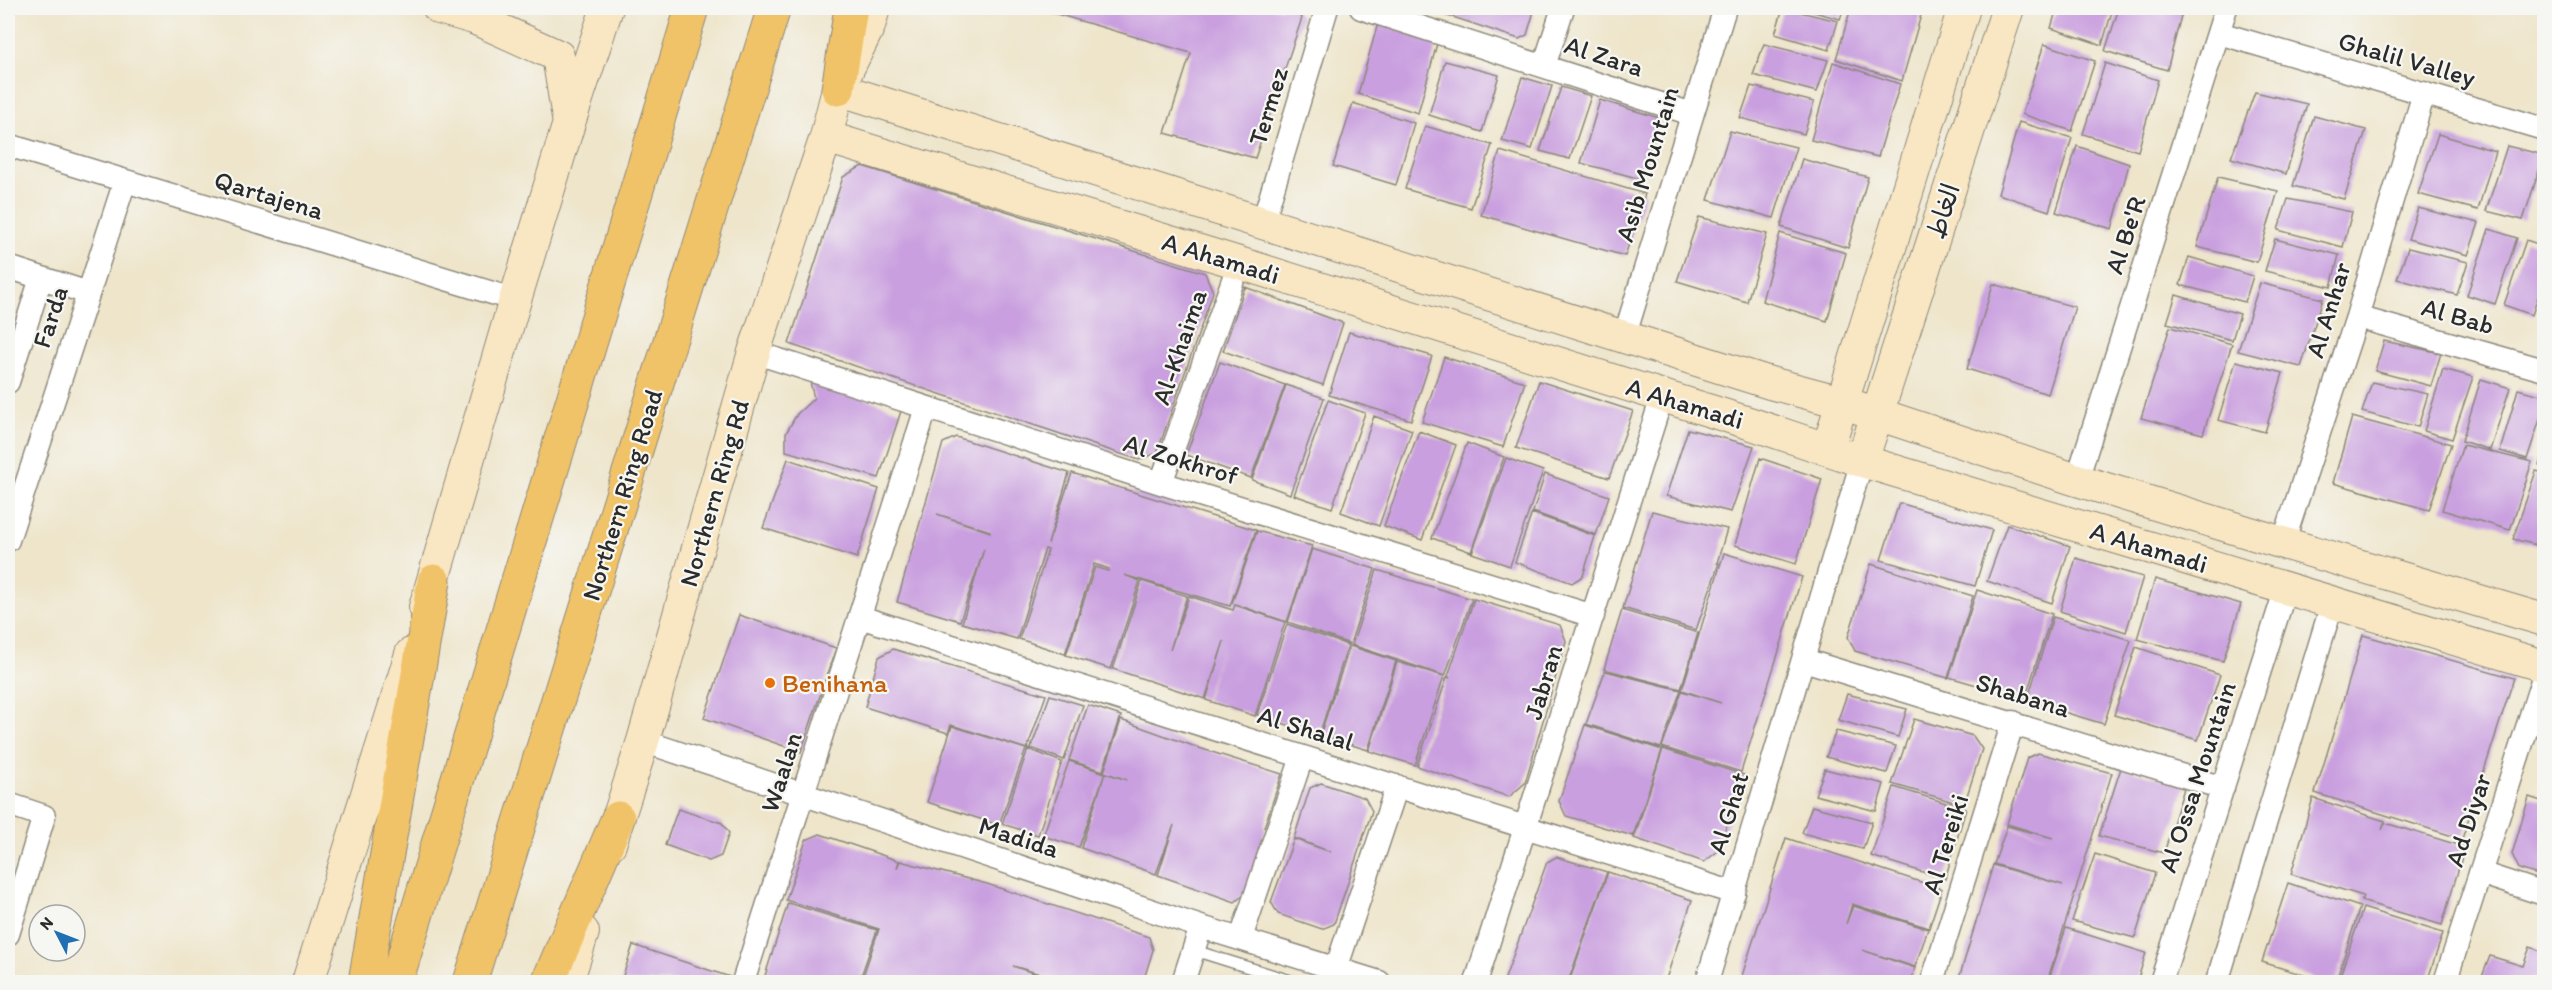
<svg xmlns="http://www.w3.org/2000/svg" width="2552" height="990" font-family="Itim,'Playpen Sans Arabic',sans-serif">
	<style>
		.building { fill: #c99fdf; fill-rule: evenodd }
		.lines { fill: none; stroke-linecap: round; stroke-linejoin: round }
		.lane-casing { stroke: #8c887b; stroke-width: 13 }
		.street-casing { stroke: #8c887b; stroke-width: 25 }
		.secondary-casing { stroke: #8c887b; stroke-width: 34 }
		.highway-casing { stroke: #8c887b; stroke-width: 35 }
		.lane { stroke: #fff; stroke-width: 10 }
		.street { stroke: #fff; stroke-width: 22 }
		.secondary { stroke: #f9e7c3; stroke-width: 32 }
		.highway { stroke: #f1c369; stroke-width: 33 }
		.food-dot { fill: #e8710a; stroke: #f6f6f2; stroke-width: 2 }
		.labels { text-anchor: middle; stroke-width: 4.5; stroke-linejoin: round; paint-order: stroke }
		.street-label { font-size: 26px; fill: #2b2b2b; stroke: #f6f6f2 }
		.food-label { font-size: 26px; fill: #c56008; stroke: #f6f6f2; text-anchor: start }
	</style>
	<rect width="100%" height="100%" fill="#f6f6f2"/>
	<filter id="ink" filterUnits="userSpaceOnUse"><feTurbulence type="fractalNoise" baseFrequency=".0167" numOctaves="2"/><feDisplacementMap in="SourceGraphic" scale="12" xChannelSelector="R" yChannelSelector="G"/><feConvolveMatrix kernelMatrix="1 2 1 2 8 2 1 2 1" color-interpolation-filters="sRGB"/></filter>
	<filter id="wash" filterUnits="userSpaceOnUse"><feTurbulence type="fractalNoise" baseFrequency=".008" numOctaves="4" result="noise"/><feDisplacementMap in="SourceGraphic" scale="24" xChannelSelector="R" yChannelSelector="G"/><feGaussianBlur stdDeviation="1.35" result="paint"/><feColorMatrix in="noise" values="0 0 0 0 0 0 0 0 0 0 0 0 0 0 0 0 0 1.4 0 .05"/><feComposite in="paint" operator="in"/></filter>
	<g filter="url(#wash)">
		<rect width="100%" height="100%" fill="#eee5cb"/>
		<g id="blocks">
			<path class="building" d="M1036 8H1294L1302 18 1255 158 1165 133 1191 53Z
				M1421 8H1454L1451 17Z
				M1456 8H1535L1527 35 1519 39 1453 17Z
				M1783 8 1838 21 1829 50 1775 34Z
				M1799 8H1844L1840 19Z
				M1851 8H1923L1902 81 1836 59Z
				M2057 8H2113L2102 45 2051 28Z
				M2119 8H2183L2167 70 2105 51Z
				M1378 23 1438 40 1418 113 1358 94Z
				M1764 44 1828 60 1817 92 1753 75Z
				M2044 44 2095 61 2072 131 2022 114Z
				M1445 61 1499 75 1482 132 1429 115Z
				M1833 62 1900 84 1878 157 1811 140Z
				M2105 63 2158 80 2138 151 2083 134Z
				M1522 77 1552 86 1532 149 1502 141Z
				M1751 86 1814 102 1804 134 1740 118Z
				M1561 87 1591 96 1570 159 1540 151Z
				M2255 92 2307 104 2286 174 2231 158Z
				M1600 100 1659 118 1641 179 1581 163Z
				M1353 103 1414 123 1396 185 1333 166Z
				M2314 116 2366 130 2344 199 2293 186Z
				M2019 122 2072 138 2049 211 1998 194Z
				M1425 126 1492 145 1471 208 1405 189Z
				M1730 131 1796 147 1774 218 1708 200Z
				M2438 134 2495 151 2478 210 2418 194Z
				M2077 146 2129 164 2112 229 2056 212Z
				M2507 146 2544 155 2523 220 2486 211Z
				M1500 151 1645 194 1625 256 1481 215Z
				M1802 159 1868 177 1848 248 1781 227Z
				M862 166 1205 273 1213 292 1157 453 1139 460 789 344 843 177Z
				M2218 177 2278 191 2257 262 2197 247Z
				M2288 199 2352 212 2343 247 2278 230Z
				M2418 208 2479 223 2468 255 2408 239Z
				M1699 217 1767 234 1747 302 1677 281Z
				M2489 229 2517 238 2495 304 2467 295Z
				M1780 233 1846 253 1827 321 1762 301Z
				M2275 239 2339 255 2331 287 2265 271Z
				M2526 240 2544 246V278L2532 315 2504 305Z
				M2408 248 2468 262 2457 295 2397 279Z
				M2189 257 2253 276 2245 302 2180 285Z
				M2260 283 2323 299 2301 367 2238 351Z
				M1993 284 2075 307 2048 394 1967 369Z
				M1245 287 1343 323 1323 385 1223 351Z
				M2176 295 2240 314 2232 340 2167 323Z
				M2170 327 2232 344 2203 434 2141 418Z
				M1349 332 1432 356 1411 420 1329 395Z
				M2384 341 2441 353 2431 386 2375 371Z
				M1444 357 1525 382 1503 447 1422 422Z
				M2236 361 2283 373 2265 432 2218 420Z
				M1220 362 1285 385 1251 478 1186 455Z
				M2443 369 2473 377 2452 439 2424 431Z
				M827 377 834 390 849 393 901 411 879 478 786 451V433L797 414 814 398 810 382Z
				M2481 379 2510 388 2490 450 2462 441Z
				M1539 381 1633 411 1609 478 1516 448Z
				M2372 382 2428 394 2418 427 2362 412Z
				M1286 385 1324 398 1290 494 1252 480Z
				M2518 389 2544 396V407L2527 459 2500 451Z
				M1328 400 1365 413 1332 508 1294 495Z
				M1374 416 1412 430 1379 526 1341 512Z
				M2352 417 2451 444 2429 510 2333 483Z
				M1688 429 1754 446 1731 512 1666 496Z
				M1419 431 1456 445 1422 540 1384 526Z
				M956 437 1069 473 1048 544 1072 473 1256 530 1230 606 1124 575 1140 581 1111 669 1066 655 1095 567 1108 571 1109 569 1094 564 1065 654 1019 639 1048 550 1045 549 1017 639 962 623 984 549 960 621 897 602 943 443ZM937 514 990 531V532Z
				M1467 443 1504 457 1471 552 1432 538Z
				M2463 445 2532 462 2510 530 2442 510Z
				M2544 447V467L2539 465Z
				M1506 458 1543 471 1510 566 1472 553Z
				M1760 458 1822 479 1796 564 1735 545Z
				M788 459 879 489 857 558 763 528Z
				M2536 471 2544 473V547L2513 539Z
				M1545 474 1609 496 1596 535 1533 512Z
				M1899 503 1992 530 1975 586 1881 560Z
				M1652 511 1727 529 1717 563H1719L1696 630 1623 608Z
				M1532 513 1595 536 1583 576 1572 583 1515 562Z
				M2007 525 2070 546 2052 603 1987 581Z
				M1257 531 1312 546 1287 622 1232 603Z
				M1312 549 1375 569 1350 644 1288 622Z
				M1724 553 1802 577 1741 772 1662 747 1682 691 1721 703 1682 690Z
				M2076 558 2143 577 2126 632 2060 611Z
				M1871 564 1973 596 1948 678 1855 651 1848 637Z
				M1377 570 1472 599 1445 676 1352 645Z
				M2155 579 2241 604 2223 661 2137 639Z
				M1142 581 1187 596 1170 650 1189 596 1233 610 1235 605 1285 622 1255 716 1206 700 1224 641 1205 699 1113 669Z
				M1977 590 2052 614 2025 699 1949 677Z
				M1474 599 1560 625 1566 641 1525 783 1509 797 1417 766 1447 677 1450 678 1448 676Z
				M1622 610 1698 633 1681 689 1604 669Z
				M739 615 836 648 801 752 704 718Z
				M2053 617 2131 640 2104 724 2027 701Z
				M1287 624 1348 645 1319 735 1257 715Z
				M2363 635 2514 678 2462 839 2315 793Z
				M1350 646 1396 661 1368 750 1320 735Z
				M2136 647 2220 675 2198 740 2114 715Z
				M893 649 1046 695 1027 749 951 725 948 733 865 707 879 657Z
				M1397 662 1444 676 1415 765 1369 751Z
				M1605 671 1681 690 1661 748 1586 724Z
				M1847 694 1907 709 1898 737 1838 720Z
				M1050 695 1083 705 1064 760 1031 748Z
				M1088 705 1121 716 1103 771 1069 760Z
				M1914 719 1973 736 1982 749 1964 805 1892 784Z
				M1121 720 1199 748 1282 774 1264 827 1266 828 1248 891 1235 902 1158 875 1174 825 1156 874 1081 848 1105 773 1127 780 1104 772Z
				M1585 725 1662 750 1633 836 1566 816 1559 801Z
				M952 726 1026 749 999 825 927 802Z
				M1836 731 1896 746 1887 773 1826 757Z
				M1028 749 1062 762 1038 835 1002 824Z
				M1663 749 1744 775 1718 851 1704 862 1634 838Z
				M2038 753 2112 773 2047 982H1958L1993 865 2063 885 1994 864 2007 826 2053 838 2007 824 2027 758Z
				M1069 761 1105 773 1079 847 1043 836Z
				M2121 768 2185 785 2164 853 2099 836Z
				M1825 769 1884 784 1876 811 1815 795Z
				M1321 783 1365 798 1372 811 1334 924 1322 929 1278 914 1271 902 1294 839 1331 852 1294 838 1310 788Z
				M1894 787 1966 809 1945 879 1871 856Z
				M2529 797 2544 802V877L2519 869 2512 854Z
				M2313 798 2385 821 2382 830 2385 823 2465 847 2442 925 2361 901 2363 896 2291 874Z
				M1812 806 1872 822 1863 849 1802 833Z
				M678 809 722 823 729 833 721 856 709 861 665 845Z
				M820 834 899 861 897 868 900 861 987 884 1149 937 1153 950 1143 982H1067L1013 966 1042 976 1040 982H861L879 929 786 900 806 840Z
				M1786 838 1942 889 1929 928 1852 904 1846 924 1853 906 1928 929 1915 967 1862 950 1915 968 1911 982H1740Z
				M2095 854 2155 873 2135 938 2072 921Z
				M1556 857 1607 872 1568 982H1508L1505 978 1547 862Z
				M1608 872 1692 900 1665 982H1569Z
				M2288 883 2360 907 2336 982H2326L2262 962Z
				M788 903 877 930 859 982H763Z
				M2363 908 2443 933 2427 982H2338Z
				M2066 928 2146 953 2137 982H2048Z
				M633 945 730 977 728 982H621Z
				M2530 947 2544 952V982H2480L2490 956 2523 966Z
				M1043 976 1061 982H1041Z"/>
		</g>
	</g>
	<g filter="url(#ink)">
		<use href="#blocks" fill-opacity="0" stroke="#8c887b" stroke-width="1.5"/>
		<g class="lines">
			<g class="lane-casing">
				<path id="lane" d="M1193 950 1295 982"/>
			</g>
			<g class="street-casing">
				<path id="street" d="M1361 8 1692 114
					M2219 33 2544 129
					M1544 66 1563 8
					M8 145 515 300
					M1263 222 1327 8
					M8 267 88 293
					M2357 317 2544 370
					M1624 338 1725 8
					M754 352 1161 483 1593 616
					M8 382 41 278
					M2077 480 2226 8
					M1161 483 1239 263
					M8 540 125 181
					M2283 543 2357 317 2424 93
					M860 617 1734 893
					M1804 660 2223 788
					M643 741 1201 927 1379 982
					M8 804 44 816 8 934
					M2480 873 2544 894
					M1241 938 1302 757
					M1336 969 1397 786
					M743 982 926 408
					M1183 982 1201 927
					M1476 982 1662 397
					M1707 982 1862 461
					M1932 982 2013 722
					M2161 982 2286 588
					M2217 982 2333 601
					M2445 982 2544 675"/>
			</g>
			<g class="secondary-casing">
				<path id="secondary" d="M439 8 474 18 558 56 568 118
					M838 89 1770 383 1841 402 2077 480 2283 543 2544 620
					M826 137 1239 263 1752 424 1862 461 2544 666
					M1828 448 1964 8
					M1862 461 2008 8
					M425 607 515 300 569 123 607 8
					M610 844 643 741 754 352 826 137 838 89 869 26 874 8
					M308 982 411 654
					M567 982 583 932"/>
			</g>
			<g class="highway-casing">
				<path id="highway" d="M838 89 851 8
					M365 982 434 581
					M396 982 692 8
					M470 982 774 8
					M548 982 618 818"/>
			</g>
			<use href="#lane" class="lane"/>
			<use href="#street" class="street"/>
			<use href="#secondary" class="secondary"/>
			<use href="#highway" class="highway"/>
		</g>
	</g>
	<circle class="food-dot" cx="770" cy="683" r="6"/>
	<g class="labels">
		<g class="street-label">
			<text transform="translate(1604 56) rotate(18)" y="9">Al Zara</text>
			<text transform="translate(2407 59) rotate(16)" y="9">Ghalil Valley</text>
			<text transform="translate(1268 106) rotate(-73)" y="9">Termez</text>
			<text transform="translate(1647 164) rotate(-73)" y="9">Asib Mountain</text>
			<text transform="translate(269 195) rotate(17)" y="9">Qartajena</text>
			<text transform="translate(1943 211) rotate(-72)" y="9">الغاط</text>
			<text transform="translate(2125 235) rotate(-72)" y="9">Al Be'R</text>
			<text transform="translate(1221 258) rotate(17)" y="9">A Ahamadi</text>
			<text transform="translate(2328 310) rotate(-73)" y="9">Al Anhar</text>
			<text transform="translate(2458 316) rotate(16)" y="9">Al Bab</text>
			<text transform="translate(50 317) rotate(-72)" y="9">Farda</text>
			<text transform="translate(1179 347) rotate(-71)" y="9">Al-Khaima</text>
			<text transform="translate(1685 403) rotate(17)" y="9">A Ahamadi</text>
			<text transform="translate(1181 459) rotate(17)" y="9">Al Zokhrof</text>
			<text transform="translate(714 493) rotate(-74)" y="9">Northern Ring Rd</text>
			<text transform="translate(622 495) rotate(-73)" y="9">Northern Ring Road</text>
			<text transform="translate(2149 547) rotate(17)" y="9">A Ahamadi</text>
			<text transform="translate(1543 682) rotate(-73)" y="9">Jabran</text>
			<text transform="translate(2023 695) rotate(17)" y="9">Shabana</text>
			<text transform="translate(1306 728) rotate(17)" y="9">Al Shalal</text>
			<text transform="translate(781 772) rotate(-72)" y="9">Waalan</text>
			<text transform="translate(2197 777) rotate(-72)" y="9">Al Ossa Mountain</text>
			<text transform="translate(1728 813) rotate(-73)" y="9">Al Ghat</text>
			<text transform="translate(2468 820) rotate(-72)" y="9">Ad Diyar</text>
			<text transform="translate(1019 837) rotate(18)" y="9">Madida</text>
			<text transform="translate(1945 844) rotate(-73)" y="9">Al Tereiki</text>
		</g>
		<g class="food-label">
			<text x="782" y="692">Benihana</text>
		</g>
	</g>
	<rect width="2552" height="990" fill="none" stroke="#f6f6f2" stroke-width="30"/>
	<g transform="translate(57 933) rotate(312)"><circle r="28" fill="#f6f6f2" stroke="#a5a5a2" stroke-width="1.5"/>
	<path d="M0-4.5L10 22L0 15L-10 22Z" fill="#1f6fb2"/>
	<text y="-9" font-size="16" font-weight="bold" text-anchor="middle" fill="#2b2b2b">N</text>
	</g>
</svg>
